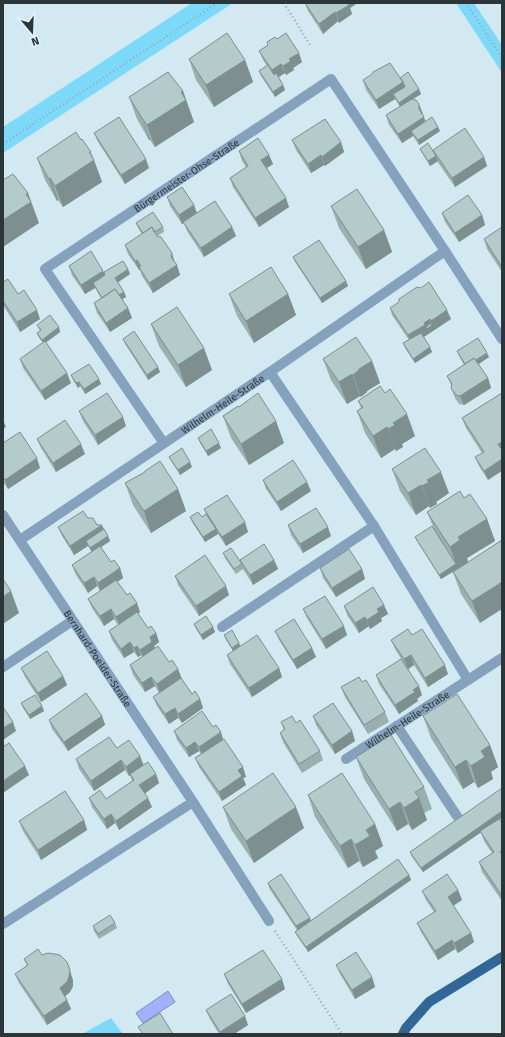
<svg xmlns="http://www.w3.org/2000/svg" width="505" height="1037" font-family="'Fira Sans',sans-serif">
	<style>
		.green { fill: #7dd9fa }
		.water { fill: #a2b1ff; stroke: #7f8cc3 }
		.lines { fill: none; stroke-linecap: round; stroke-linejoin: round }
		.path { stroke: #96a7ae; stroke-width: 2.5; stroke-dasharray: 1 3; stroke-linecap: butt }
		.minor { stroke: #85a1bc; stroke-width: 10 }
		.major { stroke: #326697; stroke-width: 10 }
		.wall { fill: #9aafaf }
		.shaded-wall { fill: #7d8f8e }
		.building { fill: #b3cccb; stroke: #7d8f8e }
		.labels { text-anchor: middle; stroke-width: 4; stroke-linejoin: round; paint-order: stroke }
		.street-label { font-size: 10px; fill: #2c3538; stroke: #dff6ff }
	</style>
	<rect width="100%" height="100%" fill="#d2e9f1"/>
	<path class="green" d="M192 3H233L3 153V127Z
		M456 3H474L502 45V73Z
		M111 1018 123 1034H82Z"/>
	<path class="water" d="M168 991 175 1002 143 1023 136 1013Z"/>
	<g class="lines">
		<path class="path" d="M284 3 310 45
			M466 3 502 58
			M3 144 217 3
			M275 931 342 1034"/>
		<g class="minor">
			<path d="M270 372 445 251"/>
			<path id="s1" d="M163 442 45 269 331 79 445 251 502 339"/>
			<path id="s2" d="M3 515 193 802 269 921"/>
			<path id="s3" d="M20 540 270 372 374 526 468 680 502 658"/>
			<path d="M222 627 374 526"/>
			<path d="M3 667 72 621"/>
			<path d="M397 726 457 816"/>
			<path id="s4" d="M346 759 468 680"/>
			<path d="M3 924 193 802"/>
		</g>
		<path class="major" d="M403 1034 406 1028 429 1002 502 957"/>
	</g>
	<path class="wall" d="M305 3H356V4L350 8 352 14 339 23 338 21 323 34 308 11Z
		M277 39 302 62 293 68 294 70 286 75 285 73 278 78 283 85 285 90 275 97 261 76 259 71 267 66 263 60 259 51 268 45 267 42Z
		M189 59 245 60 253 82 214 107 196 80Z
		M400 78 421 94 413 99 423 114V115L425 121 440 131 419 145 413 136 402 143 389 125 386 115 400 107 395 99 379 109 366 90 363 80Z
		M183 91 194 122 155 147 150 140H149L137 119 129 97Z
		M94 133 149 168 125 184 98 142Z
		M81 140 91 152 102 182 63 207 58 200 57 201 45 180 37 158Z
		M292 140 341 142 344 152 325 166 324 165 311 173 296 150Z
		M420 149 434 154 433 150 484 157 487 166 455 187 437 161 430 166 422 153Z
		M239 151 269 155 273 164 267 168 289 207 259 227 233 187 230 178 246 167 242 161Z
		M167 197 194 205 197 213 232 227 236 236 204 257 187 231 184 223 182 224 170 206Z
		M331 206 384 230 392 252 366 269 339 228Z
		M442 213 482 215 485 225 459 242 445 222Z
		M136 223 163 227 164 232 157 236 175 263 180 275 153 293 142 276 140 270H139L128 254 125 245 142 234 138 228Z
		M502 227V272L487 249 484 239Z
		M293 257 348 286 322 303 295 262Z
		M69 266 104 272 130 274 118 282 124 292 126 297 122 299 128 308 132 318 110 332 97 313 94 303 101 298 95 288 85 294 72 275Z
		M3 282 18 294 40 319 20 332 3 305Z
		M229 294H288L296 315 254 343 237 316Z
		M390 308 451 319 423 337 432 352 415 363 405 348 403 343 409 340 392 315Z
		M151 324 212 370 186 387 159 346Z
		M37 325 60 332 46 342 71 383 45 400 23 368 20 359 43 343 39 338 37 333 40 331Z
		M123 339 160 372 148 380 125 344Z
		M457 351 489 357 478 364 488 378 491 388 464 405 459 404 455 398 451 388 452 387 447 376 464 365 459 356Z
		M323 359 372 361 380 383 367 391V392L361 397 360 396 347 404 331 380Z
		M71 375 101 384 85 394 80 386 78 388 73 380Z
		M502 393 488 480 479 466 475 457 482 453 466 428 462 418Z
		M358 401 415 436 402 444 403 447 396 451 395 449 381 458 365 433 357 411 361 408Z
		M239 407 284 443 249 465 231 438 223 416Z
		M79 411 126 426 98 445 83 421Z
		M198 438 221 448 208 456 200 443Z
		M37 439 85 454 56 472 41 448Z
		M3 443 40 468 8 489 3 482Z
		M169 457 192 467 180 475 171 461Z
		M392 469 449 493 436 502 437 504 430 508 429 506 416 515 400 491Z
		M263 480 311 491 281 511 266 489Z
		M125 483 178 489 186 511 151 533 133 505Z
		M464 498 487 519 495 541 467 558 480 623 461 594 453 572 441 579 417 541 415 537 434 529 427 512Z
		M204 509 248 532 226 546 218 534 205 542 192 522 190 517H202L206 514Z
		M88 518 104 529 108 536 110 541 101 547 111 562 120 568 123 578 117 581 140 612 138 614 148 628 156 633 159 642 154 646 155 648 169 662 182 679 192 694 200 699 203 708 182 723 178 718 169 724 157 706 153 697 159 693 155 686 145 692 133 675 130 665 142 657 141 655 138 657 134 652 124 658 112 640 109 631 118 625 114 619 104 626 92 608 88 599 100 591 97 586 88 593 76 575 72 565 92 552 88 546 74 555 62 536 58 527Z
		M288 525 331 536 303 553 291 535Z
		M223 553 242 564 240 560H274L278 569 253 585 243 569 236 574 225 558Z
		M320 568 362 569 365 579 336 597 323 578Z
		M175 576 229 595 199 616 178 585Z
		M384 605 388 614 381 618 382 621 370 629 369 626 359 633 347 615 344 606Z
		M303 609 347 635 326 649 307 618Z
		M194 624 213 627 215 632 203 640 196 629Z
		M275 631 312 648 316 657 297 669 279 640Z
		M224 635 240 646 279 668 282 677 252 697 230 664 227 655 233 651 226 640Z
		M391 640 448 674 428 687 414 665 408 669 422 695 417 699 418 701 399 714 379 684 376 675 407 668 395 649Z
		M21 668 63 676 67 685 41 702 25 677Z
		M362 682 385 712 389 722 368 734 345 697 341 687Z
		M21 703 44 711 30 719 23 708Z
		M102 716 105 725 68 751 52 729 49 720Z
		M313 716 352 731 355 741 335 754 316 725Z
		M423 716 490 745 498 767 491 772 493 779 478 788 474 782 463 789 431 738Z
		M281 722 320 751 323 760 302 773 283 742 280 733 284 730Z
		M213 727 223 739 246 777 243 778 246 785 222 801 199 767 195 758 201 754 199 751 189 757 177 740 174 731Z
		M117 748 144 765 156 774 159 783 145 793 152 807 119 830 115 823 107 829 92 807 89 798 106 799 132 781 130 775 129 776 125 770 94 791 79 769 76 759Z
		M356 757 424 787 432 809 424 813 427 820 412 830 408 824 397 831 364 779Z
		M308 795 375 824 383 846 375 851 378 858 363 867 359 861 348 868 315 817Z
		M223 807 304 828 254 863 231 829Z
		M500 819 502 823V901L482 872 479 862 492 853 484 841 481 832 423 872 412 857 410 852Z
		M84 820 87 830 41 860 23 831 19 821Z
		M409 875 411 880 308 952 297 936 295 932 297 930 269 888 268 883 310 918 311 921Z
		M458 890 462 900 453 906 471 933 474 942 458 953 455 949 438 960 421 932 417 923 434 912 426 900 422 891Z
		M115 923 117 928 99 939 94 931 93 926Z
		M42 955 73 980V986L70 992 65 996 67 1000 71 1009 47 1025 19 983 15 974 27 966 24 959Z
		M336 965 372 977 375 987 355 999 340 974Z
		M224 974 285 989 246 1013 228 984Z
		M206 1010 248 1025 234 1034H219L210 1019Z"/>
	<path class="shaded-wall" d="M349 3H356V4L350 8 352 14 339 23 336 13Z
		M335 12 338 21 323 34 319 24Z
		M299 53 302 62 293 68 294 70 286 75 283 66 289 59Z
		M245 60 253 82 214 107 206 85Z
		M281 64 285 73 275 79 272 70Z
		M403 82 406 92 393 94 395 99 379 109 376 100Z
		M283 85 285 90 275 97 273 92Z
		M419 89 421 94 400 107 399 103Z
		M183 91 186 100 194 122 155 147 147 125Z
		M419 104 423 114 422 118 419 109Z
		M424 117 427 127 411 131 413 136 402 143 398 134Z
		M142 118 150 140H149Z
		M438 127 440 131 419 145 418 140Z
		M341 142 344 152 325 166 322 157Z
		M269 155 273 164 265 169 261 160Z
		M321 155 324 165 311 173 308 164Z
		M436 156 438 161 430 166 428 161Z
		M484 157 487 166 455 187 452 178Z
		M146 159 149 168 125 184 121 175Z
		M94 160 102 182 63 207 55 186Z
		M50 178 58 200 57 201 49 179Z
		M28 193 39 223 3 247V220Z
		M286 198 289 207 259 227 255 218Z
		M194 205 197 214 182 224 179 215Z
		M482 215 485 225 459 242 455 233Z
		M232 227 236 236 204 257 201 248Z
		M384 230 392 252 366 269 358 247Z
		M172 253 175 263 174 266 171 257Z
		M137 260 141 269 139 267 140 270H139L135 261Z
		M177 265 180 275 153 293 149 283Z
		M128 269 130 274 117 283 115 278Z
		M103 271 107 280 93 283 95 288 85 294 81 285Z
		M346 281 348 286 322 303 320 298Z
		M124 292 126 297 120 301 119 296Z
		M288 294 296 315 254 343 246 321Z
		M128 308 132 318 110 332 106 323Z
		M37 310 40 319 20 332 17 322Z
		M447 310 451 319 412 345 408 335 424 323 430 319 432 325 431 321Z
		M59 327 60 332 44 344 42 340Z
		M430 347 432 352 415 363 413 359Z
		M204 348 212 370 186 387 178 365Z
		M487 353 489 357 476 366 474 361Z
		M372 361 380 383 367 391V392L361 397 353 375 359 369Z
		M158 367 160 372 148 380 147 375Z
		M67 373 71 383 45 400 41 391Z
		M352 374 360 396 347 404 339 382Z
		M488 378 491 388 464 405 460 396Z
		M99 379 101 384 85 394 84 389Z
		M79 382 80 386 78 388 76 383Z
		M407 414 415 436 402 444 403 447 396 451 388 429 393 423Z
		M123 417 126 426 98 445 95 435Z
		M3 420 6 427 3 429Z
		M276 421 284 443 249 465 241 444Z
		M387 427 395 449 381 458 373 436Z
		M502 442V453L498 444Z
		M219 443 221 448 208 456 206 451Z
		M81 444 85 454 56 472 53 463Z
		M37 458 40 468 8 489 5 480Z
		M502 459V471L488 480 484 471Z
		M190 462 192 467 180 475 178 470Z
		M441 472 449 493 436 502 437 504 430 508 422 486 427 480Z
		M307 482 311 491 281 511 277 502Z
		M421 485 429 506 416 515 408 493Z
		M178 489 186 511 151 533 144 511Z
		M487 519 495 541 467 558 468 562 441 579 439 575 456 564 450 547 458 537Z
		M245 522 248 532 226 546 222 537Z
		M102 525 106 534 86 541 88 546 74 555 70 546Z
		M328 527 331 536 303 553 300 544Z
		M216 529 218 534 205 542 203 537Z
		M108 536 110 541 92 553 90 548Z
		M274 560 278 569 253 585 250 575Z
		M120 568 123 578 101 593 98 583Z
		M362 569 365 579 336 597 332 588Z
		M94 577 97 586 88 593 84 583Z
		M502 582V609L480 623 472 601Z
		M226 586 229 595 199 616 196 606Z
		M11 591 19 613 3 624V597Z
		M137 603 140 612 120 626 116 617Z
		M384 605 388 614 381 618 382 621 370 629 367 620 377 609Z
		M111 609 114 619 104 626 100 616Z
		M365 617 369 626 359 633 355 623Z
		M344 626 347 635 326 649 322 639Z
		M213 627 215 632 203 640 201 635Z
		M156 633 159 642 154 646 156 651 144 659 140 650 150 637Z
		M130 642 134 652 124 658 121 649Z
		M239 643 241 648 233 652 232 648Z
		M137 646 141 655 138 657 134 648Z
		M312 648 316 657 297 669 293 660Z
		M411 655 414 665 408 669 404 659Z
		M445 665 448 674 428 687 425 678Z
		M279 668 282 677 252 697 249 688Z
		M178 669 182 679 160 694 157 684Z
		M63 676 67 685 41 702 38 693Z
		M151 677 155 686 145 692 142 683Z
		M419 686 422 695 417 699 418 701 399 714 395 705 413 690Z
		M200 699 203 708 182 723 178 714Z
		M42 706 44 711 30 719 29 715Z
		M175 708 178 718 169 724 165 714Z
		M102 716 105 725 68 751 64 742Z
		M13 722 16 731 3 740V728Z
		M352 731 355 741 335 754 332 745Z
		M221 732 224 742 203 757 199 747Z
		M195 742 199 751 189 757 186 748Z
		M490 745 498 767 491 772 493 779 478 788 471 766 481 751Z
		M140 756 144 766 129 776 126 767Z
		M121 760 125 770 94 791 91 781Z
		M466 760 474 782 463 789 455 767Z
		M25 766 29 775 3 793V781Z
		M243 767 246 777 243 778 246 785 222 801 219 792 238 770Z
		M156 774 159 783 143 795 139 785Z
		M148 798 152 807 119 830 116 821Z
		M419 798 427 820 412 830 404 808Z
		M400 802 408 824 397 831 389 809Z
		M296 807 304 828 254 863 246 841Z
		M502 811V818L423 872 421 868Z
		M111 814 115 823 107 829 104 819Z
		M84 820 87 830 41 860 38 850Z
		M375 824 383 846 375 851 378 858 363 867 355 845 366 830Z
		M351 839 359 861 348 868 340 846Z
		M409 875 411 880 308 952 306 947Z
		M458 890 462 900 451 907 448 897Z
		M310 918 311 922 298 931 296 926Z
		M471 933 474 942 458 953 454 943Z
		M452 940 455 949 438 960 435 951Z
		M67 962 73 980V986L70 992 63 998 60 988Z
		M372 977 375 987 355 999 352 990Z
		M282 979 285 989 246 1013 242 1004Z
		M67 1000 71 1009 47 1025 44 1016Z
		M245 1016 248 1025 234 1034H221L220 1032Z"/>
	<path class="building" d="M305 3H347L349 5 336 13 335 12 319 24Z
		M227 33 245 60 206 85 189 59Z
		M286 33 299 53 289 59 291 61 283 66 281 64 272 70 259 51 268 45 267 42 275 37 277 39Z
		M390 63 403 82 376 100 363 80 372 74 373 72Z
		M268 65 274 75 276 73 283 85 273 92 259 71Z
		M168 72 183 91 181 92 186 100 147 125 142 118 129 97Z
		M408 72 419 89 399 103 393 94 405 87 403 82 400 78Z
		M412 99 416 100 419 104V109L424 117 398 134 386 115Z
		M119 117 146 159 121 175 94 133Z
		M432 117 438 127 418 140 411 131Z
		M325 119 341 142 322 157 321 155 308 164 292 140Z
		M465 128 484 157 452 178 433 150Z
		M76 132 81 140 82 139 91 152H89L94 160 55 186 50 178 49 179 37 158Z
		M258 138 269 155 261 160 286 198 255 218 230 178 248 166 239 151Z
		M428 143 436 156 428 161 420 149Z
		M13 174 28 193 26 194 31 202 3 220V180Z
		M182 187 194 205 179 215 167 197Z
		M357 189 384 230 358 247 331 206Z
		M468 195 482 215 455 233 442 213Z
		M215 201 232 227 201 248 183 222Z
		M153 212 163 227 154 232 152 227 143 233 136 223Z
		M152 227 157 236 161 237 172 253 171 257 177 265 149 283 139 267 141 266 137 260 135 261 125 245Z
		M502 227V267L484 239Z
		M319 240 346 281 320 298 293 257Z
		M91 251 103 271 81 285 69 266Z
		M123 261 128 269 115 278 124 292 119 295 115 289 102 298 93 283 105 275 104 272Z
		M271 267 288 294 246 321 229 294Z
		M8 279 18 294 24 290 37 310 17 322 3 301V282Z
		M429 282 447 310 431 321 430 319 424 323 425 325 408 335 390 308 399 302V299L417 287 421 288Z
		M115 289 128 308 106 323 94 303Z
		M177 307 204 348 178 365 151 324Z
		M50 315 59 327 42 340 37 333 41 330 37 325Z
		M431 323 432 325 427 329 426 327Z
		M134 331 158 367 147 375 123 339Z
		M421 333 430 347 413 359 403 343Z
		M356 337 372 361 359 369V370L353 375 352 374 339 382 323 359Z
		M478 338 487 353 476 360 474 358 465 364 457 351Z
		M45 341 67 373 41 391 20 359Z
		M474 358 488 378 460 396 456 395 451 388 452 384 447 376Z
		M89 364 99 379 84 389 79 382 76 383 71 375Z
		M380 386 385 393 390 389 407 414 393 423 395 425 388 429 387 427 373 436 357 411 363 407 358 401Z
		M107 393 123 417 95 435 79 411Z
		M258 393 276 421 241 444 223 416 238 406 239 407Z
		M502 393V442L498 444 502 450V459L484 471 475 457 484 452 462 418Z
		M65 420 81 444 53 463 37 439Z
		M211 429 219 443 206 451 198 438Z
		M20 432 37 458 5 480 3 477V443Z
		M182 448 190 462 178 470 169 457Z
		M425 448 441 472 427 480 429 482 422 486 421 485 408 493 392 469Z
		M293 460 307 482 277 502 263 480Z
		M160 461 178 489 144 511 125 483 145 472V471Z
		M460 491 464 498 470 494 487 519 458 537 460 540 450 547 427 512Z
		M227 495 245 522 222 537 204 509Z
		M316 508 328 527 300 544 288 525Z
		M83 511 88 518H93L97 525H102L70 546 58 527Z
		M198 512 202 517 206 514 216 529 203 537 190 517Z
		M432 526 456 564 439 575 415 537Z
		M104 529 108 536 90 548 86 541Z
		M502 540V582L472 601 453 572Z
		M264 544 274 560 250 575 240 560Z
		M100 546 111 562 114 560 120 568 98 583 94 577 84 583 72 565Z
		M231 548 242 564 234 569 223 553Z
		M349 549 362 569 332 588 320 568Z
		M205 555 226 586 196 606 175 576Z
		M3 579 11 591 3 597Z
		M116 580 127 595 130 593 137 603 116 617 111 609 100 616 88 599Z
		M373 587 384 605 377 609 379 612 367 620 365 617 355 623 344 606Z
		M325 596 344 626 322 639 303 609Z
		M137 612 148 628 151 626 156 633 150 637 152 642 140 650 137 646 134 648 130 642 121 649 109 631Z
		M206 616 213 627 201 635 194 624Z
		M294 619 312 648 293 660 275 631Z
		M408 629 412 635 422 629 445 665 425 678 411 655 404 659 391 640Z
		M232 630 239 643 232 648 224 635Z
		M257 635 279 668 249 688 227 655Z
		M158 646 169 662 172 660 178 669 157 684 151 677 142 683 130 665Z
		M47 651 63 676 38 693 21 668Z
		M401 659 419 686 413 690 415 692 395 705 376 675Z
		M359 677 362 682 366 680 385 712 364 725 341 687Z
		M181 678 192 694 195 691 200 699 178 714 175 708 165 714 153 697Z
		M86 693 102 716 64 742 49 720Z
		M457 694 490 745 481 751 485 757 471 766 466 760 455 767 423 716Z
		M35 695 42 706 29 715 21 703Z
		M333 703 352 731 332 745 313 716Z
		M3 707 13 722 3 728Z
		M202 711 213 727 216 725 221 732 199 747 195 742 186 748 174 731Z
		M292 716 296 723 300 720 320 751 299 764 280 733 285 729 281 722Z
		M391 735 424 787 415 792 419 798 404 808 400 802 389 809 356 757Z
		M109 737 117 748 129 740 140 756 126 767 121 760 91 781 76 759Z
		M224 739 243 767 238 770 242 776 219 792 195 758Z
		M9 743 25 766 3 781V747Z
		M148 762 156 774 139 785 148 798 116 821 111 814 104 819 89 798 100 790 106 799 134 780 130 774Z
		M273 773 296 807 246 841 223 807Z
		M342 773 375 824 366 830 370 836 355 845 351 839 340 846 308 795Z
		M502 788V811L421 868 410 852Z
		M65 791 84 820 38 850 19 821Z
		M499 819 502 823V851L500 852 502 855V896L479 862 494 852 480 831Z
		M398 859 409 875 306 947 295 932Z
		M281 874 310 918 296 926 268 883Z
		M447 874 458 890 448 897 471 933 454 943 452 940 435 951 417 923 436 911 422 891Z
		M110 915 115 923 98 934 93 926Z
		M38 949 42 955 48 953 60 955 67 962 70 970 69 977 67 982 60 988 67 1000 44 1016 15 974 28 965 24 959Z
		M263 950 282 979 242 1004 224 974Z
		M356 952 372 977 352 990 336 965Z
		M231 994 245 1016 220 1032 206 1010Z
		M160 1013 173 1034H143L138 1027Z"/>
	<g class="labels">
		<g class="street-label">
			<text dy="4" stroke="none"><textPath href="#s1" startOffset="379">Bürgermeister-Ohse-Straße</textPath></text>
			<text dy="4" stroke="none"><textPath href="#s3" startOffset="244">Wilhelm-Heile-Straße</textPath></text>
			<text dy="4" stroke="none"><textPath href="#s2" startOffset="172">Bernhard-Poelder-Straße</textPath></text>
			<text dy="4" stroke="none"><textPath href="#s4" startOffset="73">Wilhelm-Heile-Straße</textPath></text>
		</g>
	</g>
	<rect width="505" height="1037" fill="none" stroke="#2c3538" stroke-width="8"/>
	<g transform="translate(32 32) rotate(161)" stroke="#dff6ff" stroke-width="3" paint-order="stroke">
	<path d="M0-3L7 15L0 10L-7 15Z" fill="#2c3538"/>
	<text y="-6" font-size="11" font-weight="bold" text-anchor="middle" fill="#2c3538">N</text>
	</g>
</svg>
